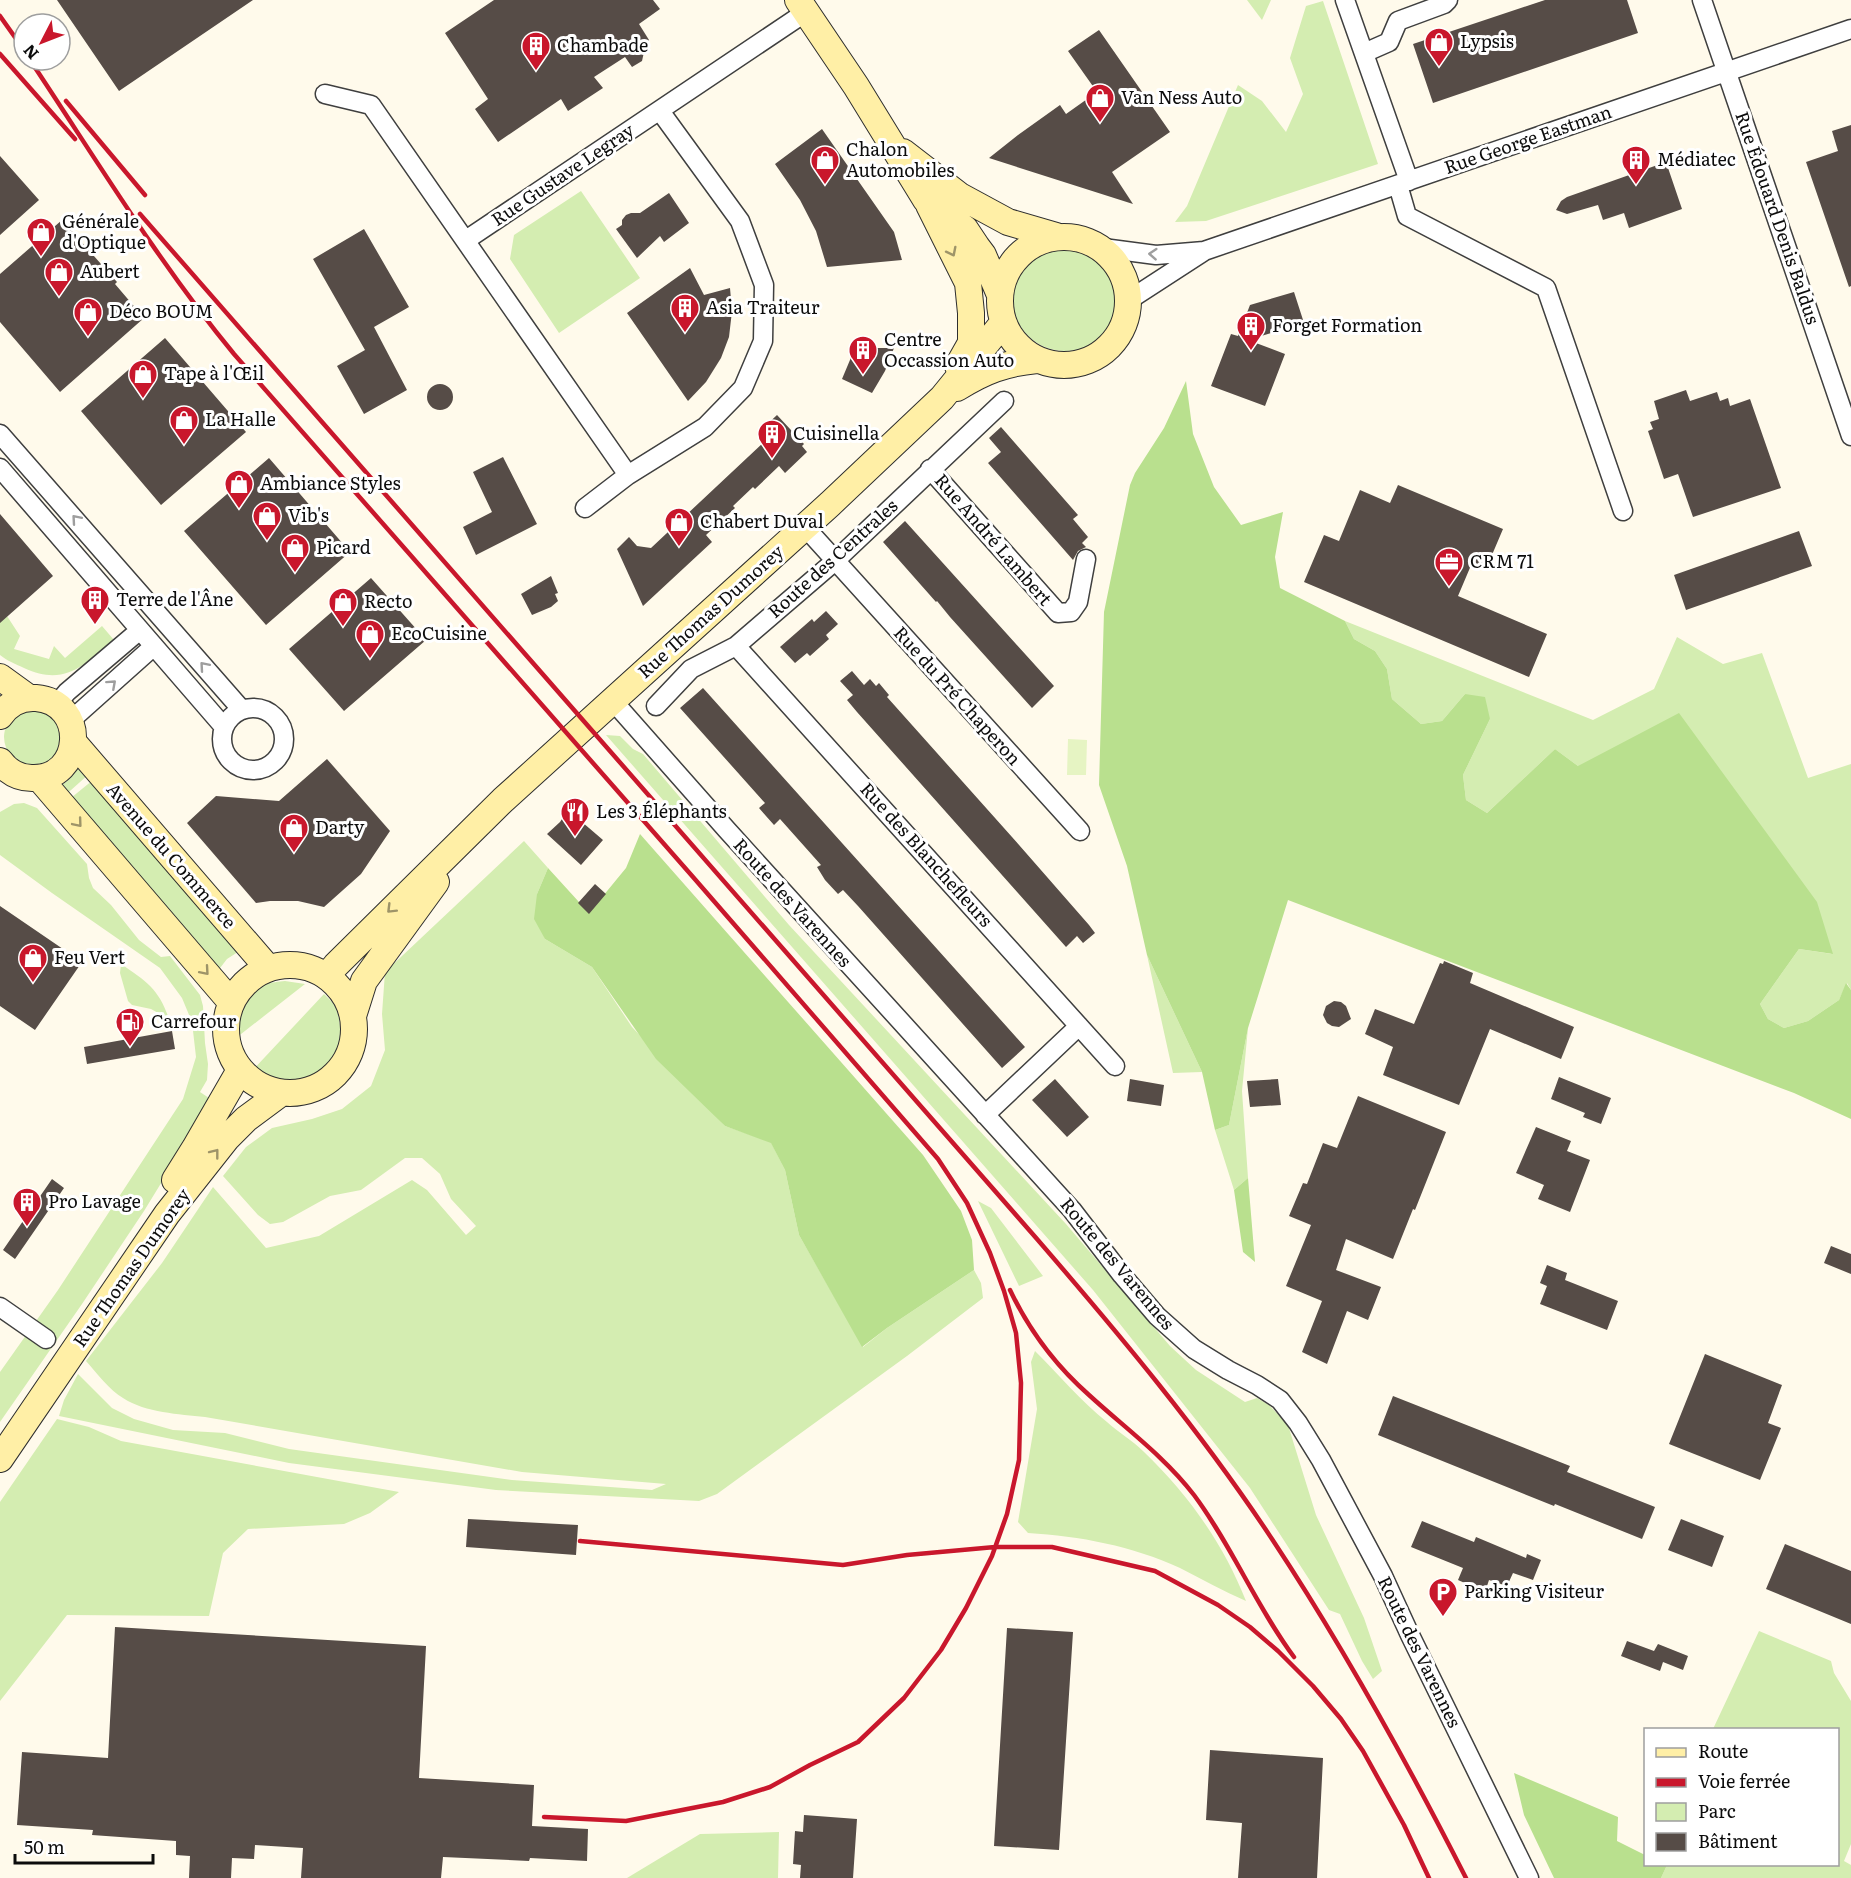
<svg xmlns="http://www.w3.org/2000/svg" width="1851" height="1878" font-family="Literata,serif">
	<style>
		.green { fill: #d4edb1 }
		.forest { fill: #b9e08e }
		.pitch { fill: #e6f4c3 }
		.building { fill: #564c47 }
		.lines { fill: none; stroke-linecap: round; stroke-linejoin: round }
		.street-casing { stroke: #3f3f3f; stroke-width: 21 }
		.secondary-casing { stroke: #2e2e2e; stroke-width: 28 }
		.street { stroke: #fff; stroke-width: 18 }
		.secondary { stroke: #ffefa6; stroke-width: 26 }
		.rail { stroke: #c9172c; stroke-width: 4.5 }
		.oneway { stroke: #9e9468 }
		.oneway2 { stroke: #9e9e9e }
		.labels { text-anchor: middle; stroke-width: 6; stroke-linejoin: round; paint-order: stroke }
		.poi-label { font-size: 18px; fill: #0c0c0c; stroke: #fff; text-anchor: start }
		.street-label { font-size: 18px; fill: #0c0c0c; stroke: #fff }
	</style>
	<rect width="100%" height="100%" fill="#fffaeb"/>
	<path class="green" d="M1247 0H1271L1262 20Z
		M1323 1 1378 164 1206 221 1175 222 1187 206 1238 85 1262 101 1286 132 1303 94 1290 58 1306 6Z
		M581 191 640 278 559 333 510 259 514 235Z
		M1012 298a53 53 0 1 1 106 0a53 53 0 1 1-106 0Z
		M7 616 20 636 14 649 49 659 54 646 65 658 102 626 114 640C84 665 65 687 24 668 16 664 7 661 0 655V621Z
		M1345 621 1593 720 1654 689 1677 637 1723 664 1762 653 1808 778 1851 764V990L1847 983 1839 1000 1808 1021 1784 1028 1768 1019 1760 1004 1799 949 1832 954 1555 749 1487 813 1466 800 1463 775 1490 719 1465 694 1442 721 1421 724 1392 699 1387 669 1375 651 1354 639Z
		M34 707 57 720C59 725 63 733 62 738 59 775 5 773 4 737 4 732 6 724 10 720 15 714 27 711 34 707Z
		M606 735 620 736 633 749 643 754 789 925 1066 1224 1170 1346 1196 1370 1245 1402 1257 1398 1269 1405 1288 1425 1316 1515 1364 1618 1382 1671 1373 1679 1362 1661 1340 1614 1329 1610 1250 1488 1093 1290Z
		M80 765 89 774 61 799 54 789C67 783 73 776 80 765Z
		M93 780 241 950 227 959 217 972 66 802Z
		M24 803 37 808 87 864 89 878 93 888 111 905 139 940 161 957 170 956 200 995 203 1006 205 1043 208 1064 207 1080 200 1092 212 1100 144 1211 82 1304 0 1422V1372L58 1290 183 1099 196 1057 192 1022 182 998 160 968 52 893 0 855V812L14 804Z
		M524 841 548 868 537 894 545 939 592 967 632 1027 725 1126 771 1142 785 1170 799 1235 863 1347 887 1328 974 1270 981 1283 983 1298 907 1356 717 1494 699 1501 496 1490 289 1463 59 1416 64 1400 78 1374 112 1408 134 1419 173 1430 225 1433 289 1449 512 1480 652 1490 666 1484 522 1472 205 1417C179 1414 146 1413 123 1398 110 1391 96 1372 86 1361L162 1263 213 1187 266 1248 319 1236 412 1180 427 1190 466 1235 476 1226 451 1199 440 1174 422 1158H405L361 1190 330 1196 283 1222 270 1224 258 1215 223 1176 246 1147 272 1128 312 1119 342 1109 371 1086 385 1050 382 1014 385 972Z
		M1147 955 1202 1072 1173 1073Z
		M121 964C146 981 159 989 169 1019L151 1009 132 1005 128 1001 120 973Z
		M285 981 305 984 236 1038C240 1017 245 994 266 984 271 982 279 982 285 981Z
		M324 994C328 998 334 1003 336 1008 348 1038 333 1081 299 1087 282 1090 265 1080 251 1072Z
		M1248 1028 1242 1091 1248 1178 1234 1190 1215 1130 1229 1125Z
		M978 1201 991 1208 1043 1276 1019 1286Z
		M1035 1351C1059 1375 1081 1401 1107 1422 1118 1432 1132 1440 1143 1451 1188 1494 1223 1543 1246 1601 1223 1591 1202 1579 1180 1568 1132 1546 1080 1536 1028 1533L1018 1522 1037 1409 1031 1362Z
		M57 1419 89 1427 121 1441 399 1492 370 1513 344 1524 248 1529 223 1553 209 1616 67 1615 0 1701V1502Z
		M1759 1631 1831 1661 1834 1673 1851 1701V1844L1844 1861 1851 1865V1878H1661L1667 1865 1838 1864V1730L1713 1729Z
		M779 1832 778 1878H627L700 1834Z"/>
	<path class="forest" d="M1186 381 1193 434 1214 487 1241 525 1283 512 1275 557 1280 588 1345 621 1354 639 1375 651 1387 669 1392 699 1421 724 1442 721 1465 694 1485 697 1490 719 1463 775 1466 800 1487 813 1555 749 1578 766 1679 713 1817 902 1833 954 1799 949 1760 1004 1768 1019 1784 1028 1808 1021 1839 1000 1846 983 1851 990V1119L1794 1093 1288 900 1248 1028 1229 1125 1215 1130 1202 1072 1147 955 1127 866 1099 785 1104 612 1130 485 1135 473 1164 428Z
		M640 834 923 1155 961 1211 972 1240 974 1270 887 1328 862 1347 799 1235 785 1170 771 1143 725 1126 656 1059 592 967 545 939 534 919 537 894 548 868 589 913 626 868Z
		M1248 1178 1255 1262 1243 1252 1234 1190Z
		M1514 1773 1618 1817 1617 1841 1645 1855 1646 1864 1667 1865 1661 1878H1554L1524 1815Z"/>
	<path class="pitch" d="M1068 739 1087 740 1086 775H1067Z"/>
	<path class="building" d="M57 0H253L119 91Z
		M494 0H653L660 9 639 24 649 40 646 43 642 61 632 67 625 57 594 77 603 88 568 111 561 99 498 142 475 109 488 99 445 33Z
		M1545 0H1627L1638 33 1433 103 1413 44Z
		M1099 30 1170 132 1112 172 1133 204 989 158 1018 135 1060 105 1066 114 1097 92 1068 51Z
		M1851 125V286L1849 287 1806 162 1838 151 1832 131Z
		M822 129 894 232 902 260 827 267 816 231 800 200 775 164Z
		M0 156 39 200 0 235Z
		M1666 162 1682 209 1629 228 1624 213 1603 220 1598 205 1567 214 1556 210 1561 201 1567 197Z
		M669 193 689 223 664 242 660 236 637 258 616 229 622 225V220L626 215 631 213H640Z
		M62 220 117 282 115 284 144 318 60 392 0 322V274Z
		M364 229 409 307 374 327 407 390 364 414 337 366 365 350 313 259Z
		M690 268 704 295 730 288 732 311 729 337 721 358 706 382 688 401 627 313Z
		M1294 292 1304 323 1248 340 1285 354 1265 406 1211 386 1231 334 1238 336 1250 305Z
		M165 338 246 432 161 505 81 411Z
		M855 348H894L885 371 872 393 842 379Z
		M427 397a13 13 0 1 1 26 0a13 13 0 1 1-26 0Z
		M1686 390 1690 401 1717 392 1720 401 1728 398 1730 406 1750 399 1781 488 1693 517 1678 474 1664 479 1648 431 1653 429 1650 422 1659 419 1654 401Z
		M777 415 804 444 802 446 807 452 785 473 779 466 755 489 753 487 733 506 735 508 706 535 712 542 643 606 617 549 629 537 637 546 651 548 766 440 759 432Z
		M1001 427 1078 515 1073 519 1088 537 1082 543 1086 547 1078 551 1073 560 988 463 1001 452 989 438Z
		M503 457 537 524 476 555 463 527 492 512 473 472Z
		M269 458 350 552 266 625 184 531Z
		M1398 485 1503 529 1486 569 1472 563 1458 596 1547 634 1529 677 1304 582 1324 535 1339 541 1360 490 1390 503Z
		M0 514 53 576 0 623Z
		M905 521 1054 686 1032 708 950 617 937 601 936 602 883 542Z
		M1799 531 1812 566 1686 610 1674 575Z
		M551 576 558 593 555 594 558 601 551 607 532 615 521 594Z
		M371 578 426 640 344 711 289 649Z
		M826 611 838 624 826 635 829 639 810 656 807 653 795 663 780 647 812 619 814 622Z
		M852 671 864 685 870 679 876 686 879 683 889 695 887 697 1012 837 1089 925 1095 933 1083 943 1077 936 1066 947 857 712 847 700 853 695 840 681Z
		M703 688 1025 1047 1002 1068 858 906 843 890 838 894 825 880 817 867 821 865 780 819 774 825 759 808 765 803 680 708Z
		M327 759 390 831 361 874 324 907 298 901H270L256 903 187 823 216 796 279 801Z
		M568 810 603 840 581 865 547 834 560 822Z
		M595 884 606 894 589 914 578 903Z
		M0 906 82 962 35 1030 0 1006Z
		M1444 961 1473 973 1470 983 1574 1027 1561 1059 1490 1029 1459 1105 1383 1075 1393 1047 1365 1034 1375 1009 1414 1024 1440 963 1443 964Z
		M1334 1001 1341 1002 1346 1006 1351 1019 1339 1027 1332 1026 1327 1023 1323 1015 1326 1006Z
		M172 1031 175 1049 87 1064 84 1047Z
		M1559 1077 1611 1098 1601 1124 1583 1117 1585 1113 1551 1099Z
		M1055 1079 1089 1117 1067 1137 1032 1100Z
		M1130 1079 1164 1085 1161 1106 1127 1101Z
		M1278 1079 1281 1105 1250 1107 1247 1081Z
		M1358 1096 1446 1132 1415 1210 1413 1209 1393 1259 1346 1239 1336 1270 1381 1287 1368 1320 1347 1311 1327 1364 1302 1352 1322 1301 1286 1286 1311 1225 1289 1216 1303 1183 1307 1184 1323 1143 1337 1148Z
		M1536 1127 1571 1141 1567 1151 1590 1160 1570 1212 1538 1199 1544 1185 1516 1173Z
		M52 1179 64 1188 15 1259 3 1250Z
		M1831 1246 1851 1254V1274L1824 1263Z
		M1547 1265 1567 1273 1565 1280 1618 1301 1607 1330 1540 1304 1547 1286 1540 1283Z
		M1705 1354 1782 1385 1768 1423 1781 1428 1760 1480 1669 1444Z
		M1393 1396 1570 1466 1567 1472 1655 1507 1642 1539 1555 1504 1554 1506 1378 1435Z
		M468 1519 578 1525 576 1555 466 1547Z
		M1681 1519 1724 1536 1712 1567 1668 1550Z
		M1422 1521 1474 1542 1476 1537 1526 1558 1527 1554 1541 1560 1533 1580 1513 1573 1507 1586 1489 1580 1485 1592 1458 1580 1463 1568 1411 1547Z
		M1785 1544 1851 1571V1624L1766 1589Z
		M115 1627 426 1646 419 1778 534 1785 532 1826 588 1829 587 1861 530 1858 529 1861 443 1857 441 1878H301L303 1848 255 1845 254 1859 232 1858 231 1878H189L190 1856 176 1855V1841L92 1835 93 1830 17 1825 22 1752 108 1758Z
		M1007 1628 1073 1632 1059 1850 994 1846Z
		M1627 1641 1654 1651 1658 1644 1688 1656 1683 1670 1663 1662 1660 1671 1621 1656Z
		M1210 1750 1323 1758 1317 1878H1238L1242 1823 1206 1820Z
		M804 1815 857 1819 853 1878H800L801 1865 793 1864 795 1831 803 1832Z"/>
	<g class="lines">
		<g class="street-casing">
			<path id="street" d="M1345 0 1409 181
				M1702 0 1851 436
				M1364 53 1389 42 1398 21 1444 4 1448 0
				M325 94 371 105 628 475
				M1398 185 1407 216 1546 288 1623 511
				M466 240 806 12
				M1103 248 1156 255 1204 251 1851 29
				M1129 300 1203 252
				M0 434 242 710
				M0 468 224 727
				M930 469 1058 613 1071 612 1078 602 1086 559
				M585 508 628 475 705 427 743 388 763 341 764 285 740 221 660 111
				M805 527 1080 831
				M736 646 1115 1066
				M613 701 727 830 1072 1210 1122 1275 1157 1316 1194 1349 1228 1370 1257 1385 1280 1400 1298 1423 1321 1460 1383 1576 1410 1635 1529 1878
				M56 705 67 692 140 630
				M656 706 691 669 736 646 835 561 1004 401
				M222 739a31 31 0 1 1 62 0a31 31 0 1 1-62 0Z
				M70 721 154 646
				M985 1115 1079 1026
				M0 1307 46 1339"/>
		</g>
		<g class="secondary-casing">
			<path id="secondary" d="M798 0 856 86 926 200 965 229 977 247 983 255 1000 295
				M903 152 960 196 1008 222 1056 236
				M929 205 968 283 971 313V343L958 366
				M1000 301a64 64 0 1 1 128 0a64 64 0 1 1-128 0Z
				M957 388C984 371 1005 363 1037 360
				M0 677 29 698
				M0 716C8 704 21 697 36 698 88 702 84 780 32 778 18 778 8 772 0 761
				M74 743 268 968
				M40 779 231 1002
				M226 1029a64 64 0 1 1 128 0a64 64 0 1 1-128 0Z
				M327 976 336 965 503 800 830 504 942 398 1003 323
				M353 1016 364 981 436 882
				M175 1180 195 1148 240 1070
				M0 1459 167 1214 227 1138 246 1119 281 1093"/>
		</g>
		<use href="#street" class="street"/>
		<use href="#secondary" class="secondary"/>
		<path class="rail" d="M0 16 24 50
			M0 54 75 139
			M30 60C96 159 158 262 234 354L693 877 938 1159 967 1203 990 1253 1004 1291 1016 1333 1021 1383 1019 1460 1007 1514 992 1556 966 1608 941 1650 904 1698 858 1742 810 1765 770 1787 723 1802 626 1821 544 1817
			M66 101 145 195
			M140 214 1037 1239C1120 1335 1202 1433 1272 1539 1344 1648 1407 1762 1466 1878
			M1010 1290C1029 1330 1056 1366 1089 1395 1125 1428 1164 1456 1194 1495 1232 1546 1256 1606 1294 1657
			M580 1541 843 1565 907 1555 995 1547H1052L1155 1571 1218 1605 1250 1627 1278 1651 1313 1686 1341 1719 1363 1751 1404 1825 1429 1878"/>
	</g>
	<defs><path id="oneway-chevron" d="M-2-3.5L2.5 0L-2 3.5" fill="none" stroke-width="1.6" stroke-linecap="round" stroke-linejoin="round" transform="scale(1.5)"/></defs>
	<g class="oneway">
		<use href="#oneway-chevron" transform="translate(952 252) rotate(63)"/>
		<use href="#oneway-chevron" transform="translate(78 823) rotate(50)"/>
		<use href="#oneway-chevron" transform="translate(391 909) rotate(135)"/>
		<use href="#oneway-chevron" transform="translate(205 971) rotate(49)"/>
		<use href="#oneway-chevron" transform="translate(215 1153) rotate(-52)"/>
	</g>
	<g class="oneway2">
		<use href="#oneway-chevron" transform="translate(1153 254) rotate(-176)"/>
		<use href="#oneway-chevron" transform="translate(76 519) rotate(-131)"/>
		<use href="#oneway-chevron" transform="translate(204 666) rotate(-131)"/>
		<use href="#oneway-chevron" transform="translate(112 684) rotate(-42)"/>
	</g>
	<defs>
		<g id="shop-pin" transform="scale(1.5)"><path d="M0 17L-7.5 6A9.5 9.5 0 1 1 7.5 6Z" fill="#c9172c" stroke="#fff"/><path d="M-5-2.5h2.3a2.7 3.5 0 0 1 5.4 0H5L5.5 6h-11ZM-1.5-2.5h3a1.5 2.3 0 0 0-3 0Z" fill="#fff"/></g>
		<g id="building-pin" transform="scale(1.5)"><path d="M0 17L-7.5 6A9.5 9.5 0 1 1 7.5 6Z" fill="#c9172c" stroke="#fff"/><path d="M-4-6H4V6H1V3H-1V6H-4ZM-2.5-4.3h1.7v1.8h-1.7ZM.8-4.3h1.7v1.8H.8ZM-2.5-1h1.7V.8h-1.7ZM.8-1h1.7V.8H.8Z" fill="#fff"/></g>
		<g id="office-pin" transform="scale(1.5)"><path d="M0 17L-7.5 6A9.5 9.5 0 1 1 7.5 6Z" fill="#c9172c" stroke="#fff"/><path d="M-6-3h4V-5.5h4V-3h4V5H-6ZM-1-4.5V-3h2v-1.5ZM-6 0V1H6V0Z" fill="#fff"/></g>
		<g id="restaurant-pin" transform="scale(1.5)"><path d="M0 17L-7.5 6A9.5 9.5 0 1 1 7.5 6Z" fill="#c9172c" stroke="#fff"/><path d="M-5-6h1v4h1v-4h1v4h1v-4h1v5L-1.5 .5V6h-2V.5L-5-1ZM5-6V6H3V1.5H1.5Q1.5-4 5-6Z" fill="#fff"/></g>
		<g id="fuel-pin" transform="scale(1.5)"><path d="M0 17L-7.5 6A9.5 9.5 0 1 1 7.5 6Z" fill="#c9172c" stroke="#fff"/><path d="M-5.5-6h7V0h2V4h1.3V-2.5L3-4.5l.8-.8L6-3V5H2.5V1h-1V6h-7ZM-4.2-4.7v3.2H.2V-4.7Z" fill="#fff"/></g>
		<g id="parking-pin" transform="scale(1.5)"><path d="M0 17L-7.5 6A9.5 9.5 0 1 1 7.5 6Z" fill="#c9172c" stroke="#fff"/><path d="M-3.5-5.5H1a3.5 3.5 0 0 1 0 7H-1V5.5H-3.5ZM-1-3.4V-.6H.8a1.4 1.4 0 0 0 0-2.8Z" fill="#fff"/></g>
	</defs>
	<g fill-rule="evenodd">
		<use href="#shop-pin" x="1439" y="42"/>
		<use href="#building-pin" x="536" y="46"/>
		<use href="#shop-pin" x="1100" y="98"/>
		<use href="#shop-pin" x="825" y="160"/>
		<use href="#building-pin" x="1636" y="160"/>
		<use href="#shop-pin" x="41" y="232"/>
		<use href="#shop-pin" x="59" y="272"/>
		<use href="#building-pin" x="685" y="308"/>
		<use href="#shop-pin" x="88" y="312"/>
		<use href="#building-pin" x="1251" y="326"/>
		<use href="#building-pin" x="863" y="350"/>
		<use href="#shop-pin" x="143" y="374"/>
		<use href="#shop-pin" x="184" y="420"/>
		<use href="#building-pin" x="772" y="434"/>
		<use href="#shop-pin" x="239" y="484"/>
		<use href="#shop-pin" x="267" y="516"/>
		<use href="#shop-pin" x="679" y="522"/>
		<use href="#shop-pin" x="295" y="548"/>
		<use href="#office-pin" x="1449" y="562"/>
		<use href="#building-pin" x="95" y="600"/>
		<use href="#shop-pin" x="343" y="602"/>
		<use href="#shop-pin" x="370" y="634"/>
		<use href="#restaurant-pin" x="575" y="812"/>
		<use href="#shop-pin" x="294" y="828"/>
		<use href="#shop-pin" x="33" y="958"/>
		<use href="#fuel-pin" x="130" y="1022"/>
		<use href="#building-pin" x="27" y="1202"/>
		<use href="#parking-pin" x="1443" y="1592"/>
	</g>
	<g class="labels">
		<g class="poi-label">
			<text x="1460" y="48">Lypsis</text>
			<text x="557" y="52">Chambade</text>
			<text x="1121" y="104">Van Ness Auto</text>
			<text x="846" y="156">Chalon<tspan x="846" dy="21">Automobiles</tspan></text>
			<text x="1657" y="166">Médiatec</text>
			<text x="62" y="228">Générale<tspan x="62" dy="21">d'Optique</tspan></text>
			<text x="80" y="278">Aubert</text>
			<text x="706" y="314">Asia Traiteur</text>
			<text x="109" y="318">Déco BOUM</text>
			<text x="1272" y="332">Forget Formation</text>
			<text x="884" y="346">Centre<tspan x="884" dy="21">Occassion Auto</tspan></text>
			<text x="164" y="380">Tape à l'Œil</text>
			<text x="205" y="426">La Halle</text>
			<text x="793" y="440">Cuisinella</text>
			<text x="260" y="490">Ambiance Styles</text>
			<text x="288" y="522">Vib's</text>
			<text x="700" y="528">Chabert Duval</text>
			<text x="316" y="554">Picard</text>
			<text x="1470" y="568">CRM 71</text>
			<text x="116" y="606">Terre de l'Âne</text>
			<text x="364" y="608">Recto</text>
			<text x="391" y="640">EcoCuisine</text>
			<text x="596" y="818">Les 3 Éléphants</text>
			<text x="315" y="834">Darty</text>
			<text x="54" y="964">Feu Vert</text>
			<text x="151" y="1028">Carrefour</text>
			<text x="48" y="1208">Pro Lavage</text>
			<text x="1464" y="1598">Parking Visiteur</text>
		</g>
		<g class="street-label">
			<text transform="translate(1528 140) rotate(-19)" y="6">Rue George Eastman</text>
			<text transform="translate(563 175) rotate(-34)" y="6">Rue Gustave Legray</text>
			<text transform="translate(1777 218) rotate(71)" y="6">Rue Édouard Denis Baldus</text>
			<text transform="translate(993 540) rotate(49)" y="6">Rue André Lambert</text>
			<text transform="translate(833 559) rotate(-42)" y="6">Route des Centrales</text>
			<text transform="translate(711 612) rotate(-42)" y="6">Rue Thomas Dumorey</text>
			<text transform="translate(957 696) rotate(48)" y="6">Rue du Pré Chaperon</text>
			<text transform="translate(926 855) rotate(48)" y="6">Rue des Blanchefleurs</text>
			<text transform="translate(171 856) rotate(49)" y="6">Avenue du Commerce</text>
			<text transform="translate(792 903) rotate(48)" y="6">Route des Varennes</text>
			<text transform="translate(1117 1264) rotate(50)" y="6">Route des Varennes</text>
			<text transform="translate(132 1268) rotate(-55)" y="6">Rue Thomas Dumorey</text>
			<text transform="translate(1419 1652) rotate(64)" y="6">Route des Varennes</text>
		</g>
	</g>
	<rect x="1644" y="1728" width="195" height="138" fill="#ffffff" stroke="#9e9e9e" stroke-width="1.5"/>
	<rect x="1656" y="1748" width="30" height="9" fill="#ffefa6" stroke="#9e9e9e" stroke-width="1.5"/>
	<text x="1698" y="1758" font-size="18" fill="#0c0c0c">Route</text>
	<rect x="1656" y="1778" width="30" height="9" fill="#c9172c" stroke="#9e9e9e" stroke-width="1.5"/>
	<text x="1698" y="1788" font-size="18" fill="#0c0c0c">Voie ferrée</text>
	<rect x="1656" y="1803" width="30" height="18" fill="#d4edb1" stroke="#9e9e9e" stroke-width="1.5"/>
	<text x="1698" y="1818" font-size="18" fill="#0c0c0c">Parc</text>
	<rect x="1656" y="1833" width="30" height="18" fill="#564c47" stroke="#9e9e9e" stroke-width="1.5"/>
	<text x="1698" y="1848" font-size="18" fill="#0c0c0c">Bâtiment</text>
	<g transform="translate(42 42) rotate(228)"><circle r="28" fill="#ffffff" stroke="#9e9e9e" stroke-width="1.5"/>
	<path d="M0-4.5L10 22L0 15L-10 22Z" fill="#c9172c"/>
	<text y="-9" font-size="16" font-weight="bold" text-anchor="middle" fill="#0c0c0c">N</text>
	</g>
	<path d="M15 1854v9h138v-9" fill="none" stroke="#0c0c0c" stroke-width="3"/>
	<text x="24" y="1854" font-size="18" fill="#0c0c0c" stroke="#ffffff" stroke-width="4.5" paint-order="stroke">50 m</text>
</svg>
